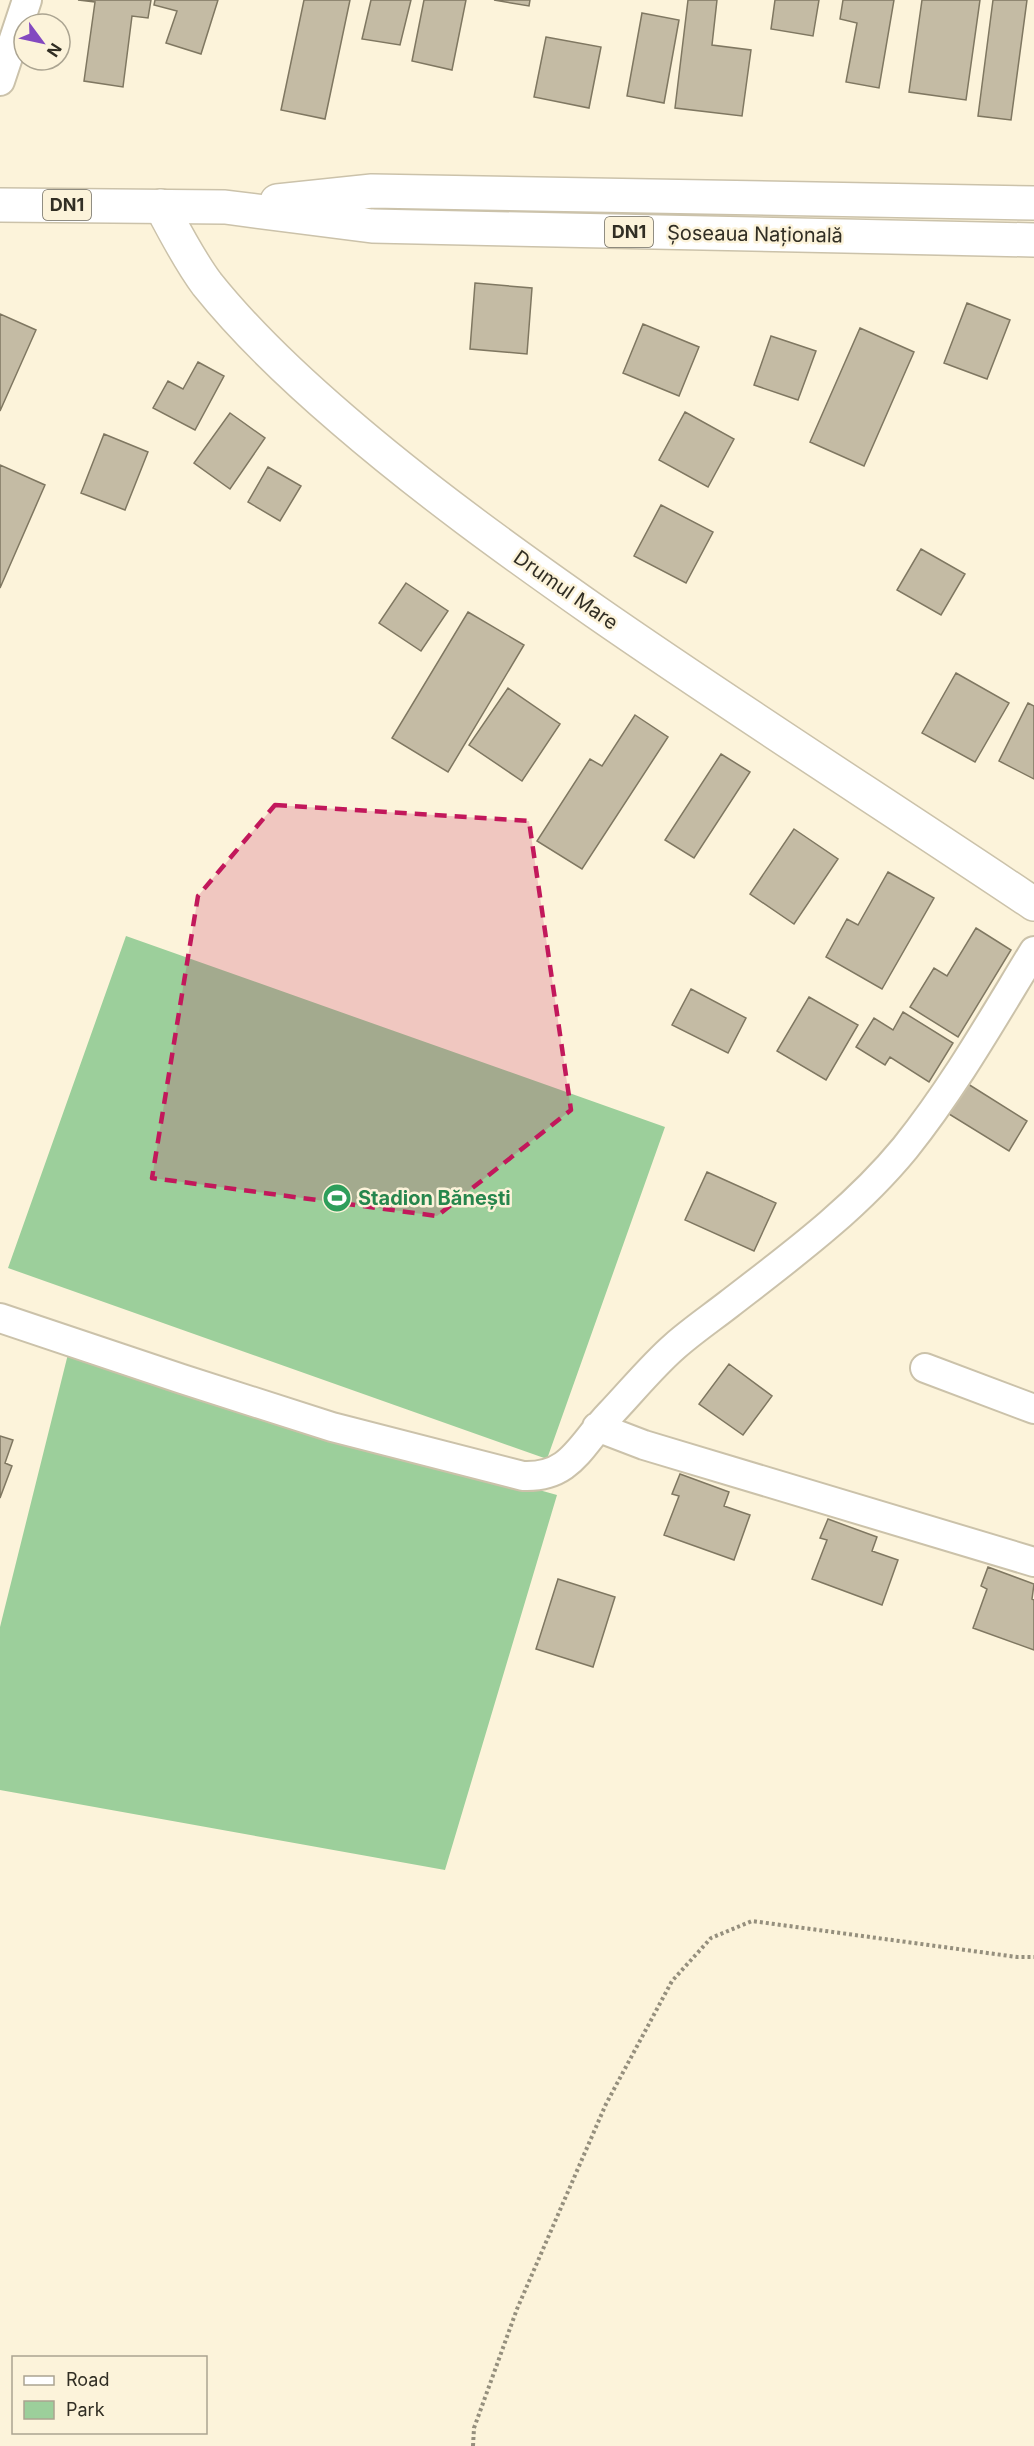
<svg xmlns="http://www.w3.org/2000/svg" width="1034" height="2446" font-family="Inter,sans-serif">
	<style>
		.green { fill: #9ccf9b }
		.building { fill: #c4bba4; stroke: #7f7761; stroke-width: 1.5 }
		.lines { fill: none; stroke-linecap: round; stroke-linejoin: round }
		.minor-casing { stroke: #cbc2aa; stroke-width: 32 }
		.tertiary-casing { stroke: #cbc2aa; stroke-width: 36 }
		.trunk-casing { stroke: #cbc2aa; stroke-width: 36 }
		.path { stroke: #958f7d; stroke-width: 4; stroke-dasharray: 3 3; stroke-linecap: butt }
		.minor { stroke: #fff; stroke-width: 28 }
		.tertiary { stroke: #fff; stroke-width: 33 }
		.trunk { stroke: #fff; stroke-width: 33 }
		.marked { fill: #c2185b; fill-opacity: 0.2; stroke: #c2185b; stroke-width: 4.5; stroke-dasharray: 12 8; stroke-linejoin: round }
		.labels { text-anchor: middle; stroke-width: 5; stroke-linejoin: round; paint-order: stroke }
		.shield { fill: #fcf3da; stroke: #6e695b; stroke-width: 1.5 }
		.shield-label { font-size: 18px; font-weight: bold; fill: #312e24 }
		.street-label { font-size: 20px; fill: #312e24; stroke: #fcf3da }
		.leisure-label { font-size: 20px; font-weight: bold; fill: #27864d; stroke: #fcf3da; text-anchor: start }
	</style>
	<rect width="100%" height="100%" fill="#fcf3da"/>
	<path class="green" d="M126 936 665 1127 547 1459 8 1268Z
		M69 1350 193 1392 557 1495 445 1870 0 1790V1627Z"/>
	<path class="building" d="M78 0H151L148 18 132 16 123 87 84 81 95 2Z
		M155 0H218L201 54 166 43 177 11 154 5Z
		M304 0H350L325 119 281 110Z
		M371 0H411L400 45 362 39Z
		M424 0H466L452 70 412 61Z
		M494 0H530L529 6Z
		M688 0H717L712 45 751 50 742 116 675 108Z
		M775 0H819L813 36 771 29Z
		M843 0H894L879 88 846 82 857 23 840 19Z
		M922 0H980L966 100 909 92Z
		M993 0H1027L1011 120 978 116Z
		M642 13 679 20 664 103 627 96Z
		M546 37 601 47 589 108 534 97Z
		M475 283 532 288 527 354 470 349Z
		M967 303 1010 320 987 379 944 363Z
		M0 314 36 330 0 411Z
		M643 324 699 347 679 396 623 373Z
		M860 328 914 352 864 466 810 442Z
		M771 336 816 351 798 400 754 385Z
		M198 362 224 376 195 430 153 408 168 381 183 389Z
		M685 412 734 439 708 487 659 460Z
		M230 413 265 438 230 489 194 463Z
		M104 434 148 452 125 510 81 493Z
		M0 465 45 485 0 588Z
		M268 467 301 486 280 521 248 502Z
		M661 505 713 532 686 583 634 556Z
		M921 549 965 574 941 615 897 590Z
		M406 583 448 611 421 651 379 623Z
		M468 612 524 645 448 772 392 738Z
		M956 673 1009 703 975 762 922 733Z
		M508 688 560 724 522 781 469 745Z
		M1028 703 1034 706V779L999 761Z
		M635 715 668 737 582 869 537 841 590 759 602 766Z
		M721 754 750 772 694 858 665 840Z
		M794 829 838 859 794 924 750 894Z
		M888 872 934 898 882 989 826 957 847 919 858 925Z
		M976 928 1011 950 958 1037 910 1007 934 968 947 976Z
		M691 989 746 1018 728 1053 672 1025Z
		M809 997 858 1025 826 1080 777 1051Z
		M903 1012 953 1043 929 1082 890 1057 885 1065 856 1047 874 1018 893 1030Z
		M968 1084 1027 1121 1009 1151 949 1114Z
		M707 1172 776 1203 754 1251 685 1220Z
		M729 1364 772 1396 743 1435 699 1404Z
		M0 1436 13 1440 5 1463 12 1466 0 1498Z
		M680 1474 729 1492 724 1506 750 1515 734 1560 664 1535 679 1496 672 1494Z
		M828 1519 877 1537 872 1551 898 1560 882 1605 812 1579 827 1540 820 1538Z
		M988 1567 1034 1584 1032 1599 1034 1600V1650L973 1628 987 1589 981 1586Z
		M558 1579 615 1597 593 1667 536 1649Z"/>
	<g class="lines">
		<g class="minor-casing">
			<path id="minor" d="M0 81 27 0
				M0 1318 182 1379 332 1427 523 1476C571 1478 580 1445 610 1414 631 1392 652 1366 675 1346 692 1331 711 1318 729 1304 791 1256 855 1209 905 1148 954 1087 993 1018 1034 951
				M925 1368 1034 1409
				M597 1427 644 1445 1034 1562"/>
		</g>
		<g class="tertiary-casing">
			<path id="tertiary" d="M161 206C175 232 189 260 207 284 247 334 294 378 343 420 423 489 509 551 596 612 740 712 888 806 1034 904"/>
		</g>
		<g class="trunk-casing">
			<path id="trunk" d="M277 201 372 191 1034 203
				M0 205 225 207 372 226 1034 240"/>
		</g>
		<path class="path" d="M473 2446 474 2428 517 2309 606 2104 672 1981 711 1938 752 1921 1017 1957H1034"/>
		<use href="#minor" class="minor"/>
		<use href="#tertiary" class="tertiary"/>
		<use href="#trunk" class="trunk"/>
	</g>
	<path class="marked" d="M275 805 529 821 571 1110 437 1216 152 1178 198 896Z"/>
	<defs>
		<g id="stadium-disc" transform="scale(1.5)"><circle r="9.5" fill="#2e9e5b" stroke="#fcf3da"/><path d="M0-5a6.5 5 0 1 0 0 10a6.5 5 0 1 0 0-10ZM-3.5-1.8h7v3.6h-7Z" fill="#fff"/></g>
	</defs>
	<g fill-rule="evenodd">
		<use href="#stadium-disc" x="337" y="1198"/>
	</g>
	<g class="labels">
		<g class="shield">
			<rect x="43" y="190" width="48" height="30" rx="4.5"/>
			<rect x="605" y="217" width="48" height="30" rx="4.5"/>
		</g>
		<g class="shield-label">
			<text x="67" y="211">DN1</text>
			<text x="629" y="238">DN1</text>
		</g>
		<g class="street-label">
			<text transform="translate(755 234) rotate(1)" y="7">Șoseaua Națională</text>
			<text transform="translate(566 590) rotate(35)" y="7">Drumul Mare</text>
		</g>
		<g class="leisure-label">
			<text x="358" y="1205">Stadion Bănești</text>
		</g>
	</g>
	<rect x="12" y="2356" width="195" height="78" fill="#fcf3da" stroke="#aba491" stroke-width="1.5"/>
	<rect x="24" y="2376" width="30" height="9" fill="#ffffff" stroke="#aba491" stroke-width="1.5"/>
	<text x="66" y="2386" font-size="18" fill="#312e24">Road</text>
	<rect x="24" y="2401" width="30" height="18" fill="#9ccf9b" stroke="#aba491" stroke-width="1.5"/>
	<text x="66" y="2416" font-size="18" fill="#312e24">Park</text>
	<g transform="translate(42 42) rotate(123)"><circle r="28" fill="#fcf3da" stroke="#aba491" stroke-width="1.5"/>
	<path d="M0-4.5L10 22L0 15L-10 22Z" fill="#8349c0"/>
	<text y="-9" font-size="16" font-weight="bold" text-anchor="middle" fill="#312e24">N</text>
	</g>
</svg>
